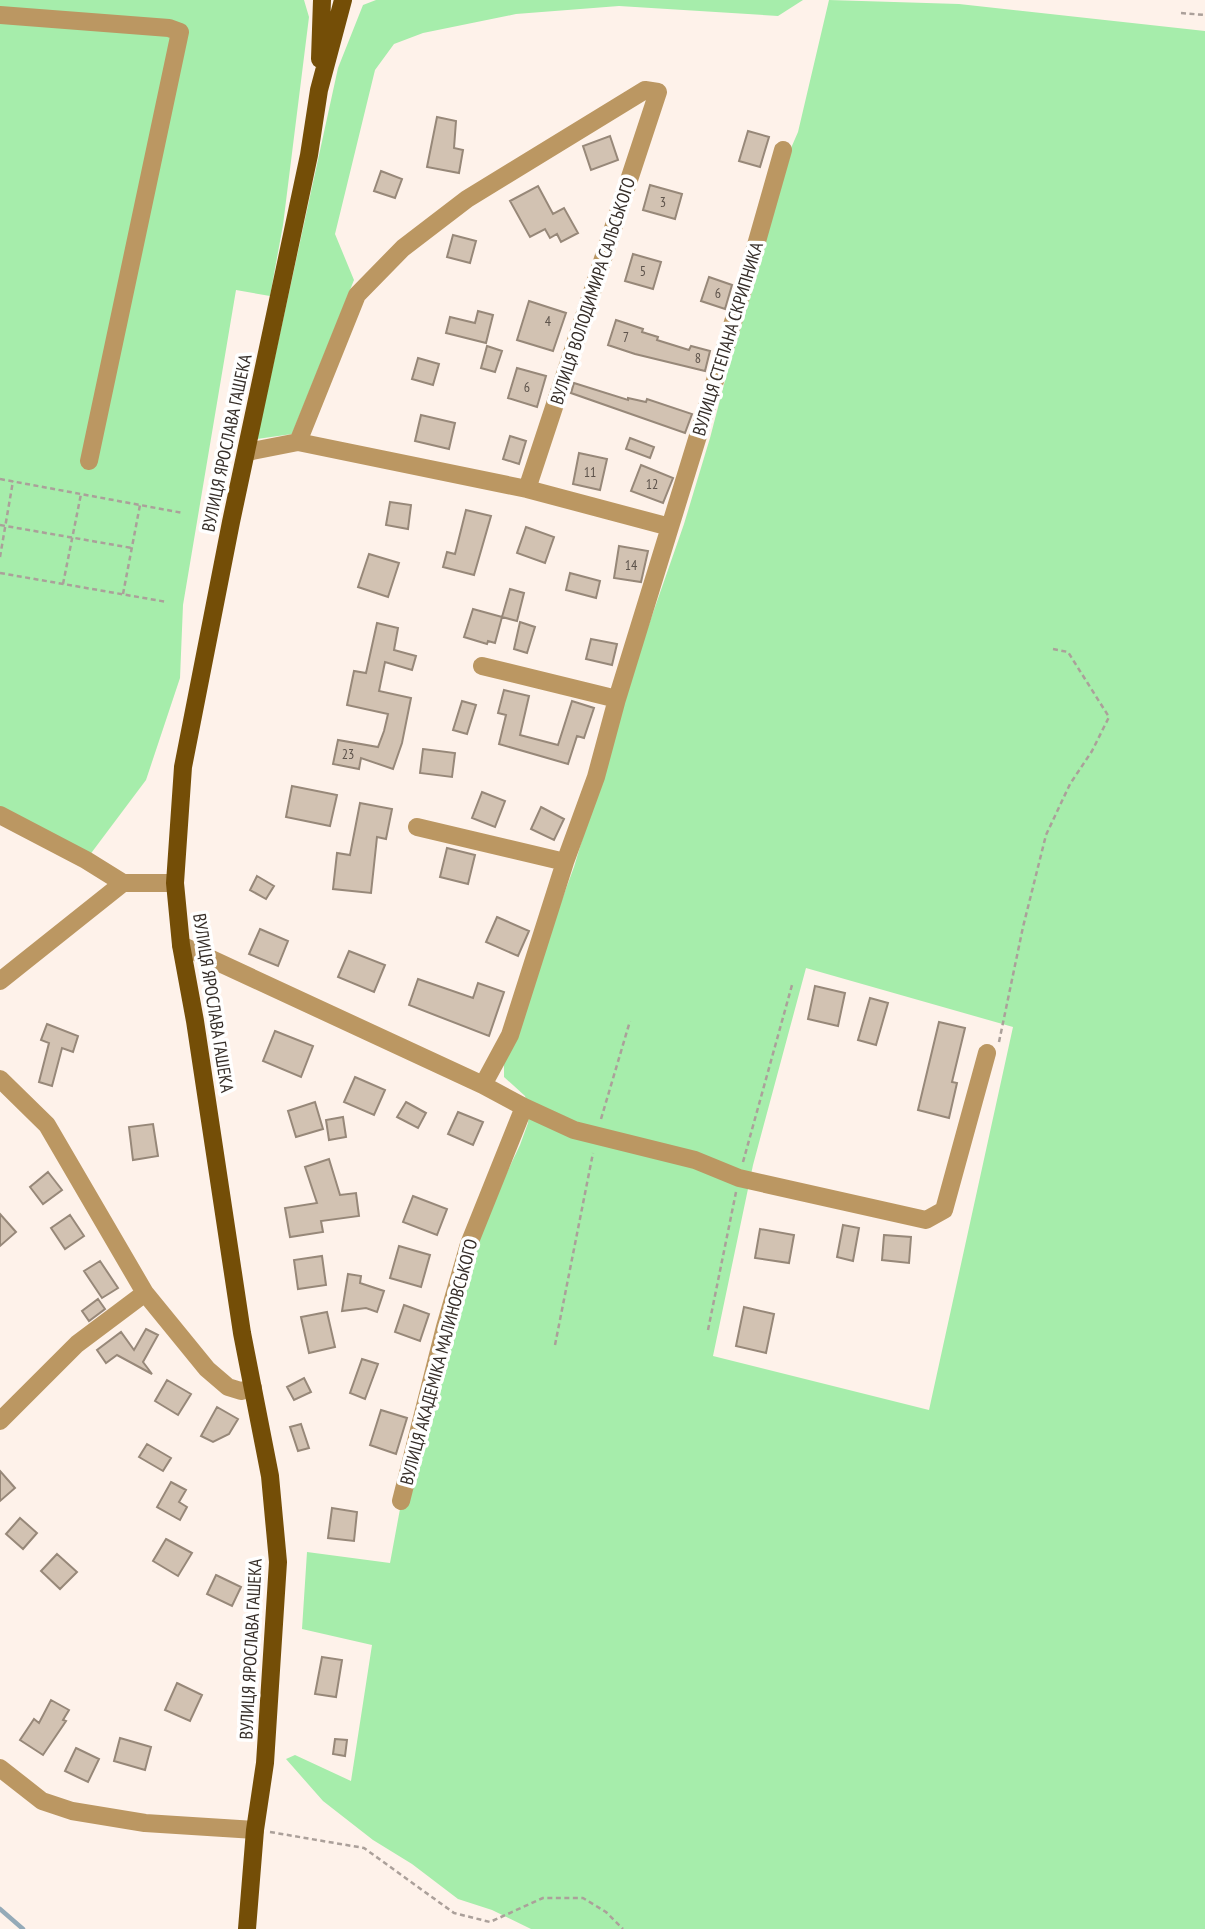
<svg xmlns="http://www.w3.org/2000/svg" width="1205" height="1929" font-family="'PT Sans Narrow',sans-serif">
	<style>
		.green { fill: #a6edab; fill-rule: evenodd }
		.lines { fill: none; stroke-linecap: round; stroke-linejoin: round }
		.stream { stroke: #94aab8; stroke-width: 4.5 }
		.building { fill: #d2c2b2; stroke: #978879; stroke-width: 2 }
		.path { stroke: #aba09a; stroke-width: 2.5; stroke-dasharray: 5 3.5; stroke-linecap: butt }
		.minor { stroke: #bb9762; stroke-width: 18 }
		.major { stroke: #744e07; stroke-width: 18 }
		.labels { text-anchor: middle; stroke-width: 7; stroke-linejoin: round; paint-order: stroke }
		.number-label { font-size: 14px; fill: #5d534b }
		.street-label { font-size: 18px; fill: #362e29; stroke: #fff }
	</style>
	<rect width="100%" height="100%" fill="#fef2ea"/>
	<path class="green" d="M0 0H304L309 17 283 225 270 296 236 290 183 605 180 678 146 780 86 860 0 815Z
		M376 0H803L778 16 619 6 516 14 423 33 394 44 375 70 335 234 354 280 292 434 257 439 338 68 363 5Z
		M829 0 959 4 1205 31V1929H531L492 1910 458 1899 412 1864 373 1840 323 1801 286 1759 295 1755 351 1781 372 1645 302 1629 307 1552 390 1563 405 1482 461 1286 490 1208 520 1145 528 1123 529 1109 525 1096 504 1077V1056L574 867 632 673 684 524 710 438 778 178 798 132ZM806 968 1013 1027 929 1410 713 1356 753 1165Z"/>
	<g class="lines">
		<path class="stream" d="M0 1909 23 1929"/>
	</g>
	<path class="building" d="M437 117 456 121 454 148 463 150 459 173 427 167Z
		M748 131 769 137 760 167 739 161Z
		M610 136 618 160 591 170 583 146Z
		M381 171 402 179 395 198 374 191Z
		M650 185 682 194 675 219 643 210Z
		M538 186 553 214 564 208 578 233 561 242 557 234 550 238 545 229 530 237 510 201Z
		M453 235 476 241 470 263 447 257Z
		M633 254 661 262 653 289 625 281Z
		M709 277 732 285 725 309 701 301Z
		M529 301 566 313 553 351 517 340Z
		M478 311 493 315 486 343 446 333 450 317 475 323Z
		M616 320 643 329 642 332 658 337 657 340 689 350 691 346 710 351 705 371 635 354 608 345Z
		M487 346 502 351 495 372 481 368Z
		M418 358 439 364 433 385 412 379Z
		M517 368 546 376 537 407 508 398Z
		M574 383 628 400V398L646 402 647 399 692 414 685 433 571 393Z
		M421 415 455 423 449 449 415 441Z
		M510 436 526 441 519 464 503 459Z
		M630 438 654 447 650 458 626 449Z
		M579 453 607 459 600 490 573 484Z
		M641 465 673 478 663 503 631 491Z
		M390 502 411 505 408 529 386 525Z
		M466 510 491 516 474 575 443 567 447 552 455 554Z
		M526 527 554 537 545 563 517 553Z
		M619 546 648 551 641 582 614 578Z
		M369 554 399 563 388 597 358 587Z
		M570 573 600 581 596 598 566 590Z
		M510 589 524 593 517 621 502 617Z
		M473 609 502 617 495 643 488 641 487 644 464 637Z
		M520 622 535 627 527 653 514 649Z
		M377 623 398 628 394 650 416 656 412 670 385 662 379 691 411 698 402 743 393 769 361 758 359 769 333 764 338 740 378 747 384 731 388 714 347 705 354 671 366 673Z
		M591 639 617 644 612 665 586 659Z
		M504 690 529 696 520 735 558 745 572 701 594 708 584 738 577 736 568 764 499 744 506 715 498 713Z
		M462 701 476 705 467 734 453 730Z
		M423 749 455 753 452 777 420 773Z
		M292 786 337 795 330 826 286 817Z
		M482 792 505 801 495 827 472 818Z
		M360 803 392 809 386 839 377 837 371 893 333 889 337 853 350 855Z
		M541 807 564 819 554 840 531 829Z
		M447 848 475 855 468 884 440 877Z
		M257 876 274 886 266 899 250 890Z
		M497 917 529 931 518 956 486 942Z
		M260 929 288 941 278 966 249 954Z
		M349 951 385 965 374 992 338 977Z
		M418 979 473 998 478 983 504 992 489 1036 409 1005Z
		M815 986 845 993 838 1026 808 1019Z
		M870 998 888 1003 876 1045 858 1040Z
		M939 1022 965 1028 952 1082 957 1083 949 1118 918 1110Z
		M47 1024 78 1036 73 1052 62 1048 52 1086 39 1082 49 1043 41 1040Z
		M275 1031 313 1046 301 1077 263 1061Z
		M355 1077 385 1090 374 1115 344 1102Z
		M315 1102 323 1129 296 1137 288 1111Z
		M406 1102 426 1113 418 1128 397 1117Z
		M458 1112 483 1122 473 1145 448 1134Z
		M343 1117 346 1137 329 1140 326 1120Z
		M153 1124 158 1156 133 1160 129 1127Z
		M329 1159 340 1195 356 1193 359 1216 321 1221 323 1232 290 1237 285 1208 317 1203 305 1167Z
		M48 1172 62 1190 43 1204 30 1187Z
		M413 1196 447 1209 437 1235 403 1222Z
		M0 1214 16 1232 0 1246Z
		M70 1215 84 1236 65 1249 51 1228Z
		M843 1225 859 1228 853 1261 837 1257Z
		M760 1229 794 1235 789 1263 755 1258Z
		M884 1235 911 1237 909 1263 882 1260Z
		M399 1246 430 1255 421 1287 390 1278Z
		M322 1256 326 1285 298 1289 294 1260Z
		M100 1261 118 1288 102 1298 84 1271Z
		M348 1274 361 1276 360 1283 384 1291 377 1312 366 1308 342 1311Z
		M98 1299 105 1309 89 1321 82 1311Z
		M404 1305 429 1314 420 1341 395 1332Z
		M744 1307 774 1314 766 1353 736 1346Z
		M327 1312 335 1347 309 1353 301 1317Z
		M146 1329 158 1335 143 1362 152 1374 117 1355 106 1363 97 1350 121 1332 134 1350Z
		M362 1359 378 1364 365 1399 350 1393Z
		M304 1378 311 1392 294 1400 287 1387Z
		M167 1380 191 1394 178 1415 155 1401Z
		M217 1407 238 1419 229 1434 213 1442 201 1436Z
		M381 1410 407 1418 396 1454 370 1445Z
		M301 1424 309 1448 298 1451 290 1427Z
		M147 1444 171 1458 163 1471 139 1457Z
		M0 1471 15 1488 0 1501Z
		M171 1482 186 1490 179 1502 187 1507 180 1520 157 1507Z
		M332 1508 357 1512 354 1541 328 1538Z
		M20 1518 37 1533 23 1549 6 1534Z
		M166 1539 192 1553 178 1576 153 1561Z
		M57 1554 77 1572 60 1589 41 1571Z
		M216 1575 241 1587 232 1606 207 1594Z
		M322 1657 342 1660 336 1697 315 1694Z
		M177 1683 202 1695 190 1721 165 1710Z
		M51 1700 69 1710 63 1720 66 1721 43 1755 20 1740 34 1719 39 1723Z
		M120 1738 151 1747 145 1770 114 1761Z
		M335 1739 347 1740 345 1756 333 1754Z
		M76 1748 99 1759 88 1782 65 1771Z"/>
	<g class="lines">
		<path class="path" d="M1181 13 1205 15
			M0 479 183 513
			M0 525 132 548
			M0 557 13 481
			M0 573 167 602
			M63 584 81 494
			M123 594 140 505
			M999 1042 1023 927 1046 835 1070 784 1092 751 1109 717 1068 652 1053 649
			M601 1119 630 1021
			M743 1162 792 985
			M708 1330 736 1192
			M555 1345 593 1153
			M270 1832 364 1848 454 1913 490 1922 543 1898H583L606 1912 623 1929"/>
		<path class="minor" d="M0 15 169 28 180 32 89 461
			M298 442 357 295 403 248 467 199 645 90 658 92 527 489
			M247 452 298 442 527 489 670 527
			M482 666 617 699
			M0 815 86 860 123 883
			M417 827 565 862
			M181 945 483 1085 524 1107 469 1244 445 1327 401 1501
			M0 981 123 883H175
			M0 1079 47 1125 145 1293 207 1369 228 1387 241 1391 253 1388
			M483 1085 510 1035 565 862 596 777 617 699 746 280 783 150
			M524 1107 574 1130 695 1160 739 1178 926 1220 944 1210 987 1053
			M0 1421 77 1344 145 1293
			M0 1768 42 1801 72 1811 145 1823 255 1830"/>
		<path class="major" d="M320 59 322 0
			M247 1929 255 1830 265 1763 278 1562 270 1476 242 1333 195 1021 181 945 175 883 183 767 231 522 309 155 319 90 343 0"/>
	</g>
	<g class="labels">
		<g class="number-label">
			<text x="663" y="207">3</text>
			<text x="643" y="276">5</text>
			<text x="718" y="298">6</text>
			<text x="548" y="326">4</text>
			<text x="626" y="342">7</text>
			<text x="698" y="363">8</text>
			<text x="527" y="392">6</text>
			<text x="590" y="477">11</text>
			<text x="652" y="489">12</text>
			<text x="631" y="570">14</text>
			<text x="348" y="759">23</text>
		</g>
		<g class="street-label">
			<text transform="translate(593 291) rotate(-72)" y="6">ВУЛИЦЯ ВОЛОДИМИРА САЛЬСЬКОГО</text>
			<text transform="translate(728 339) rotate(-73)" y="6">ВУЛИЦЯ СТЕПАНА СКРИПНИКА</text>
			<text transform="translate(227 443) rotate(-78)" y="6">ВУЛИЦЯ ЯРОСЛАВА ГАШЕКА</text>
			<text transform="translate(213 1003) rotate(81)" y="6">ВУЛИЦЯ ЯРОСЛАВА ГАШЕКА</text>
			<text transform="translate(439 1362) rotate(-75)" y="6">ВУЛИЦЯ АКАДЕМІКА МАЛИНОВСЬКОГО</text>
			<text transform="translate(251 1649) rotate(-87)" y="6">ВУЛИЦЯ ЯРОСЛАВА ГАШЕКА</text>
		</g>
	</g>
</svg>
